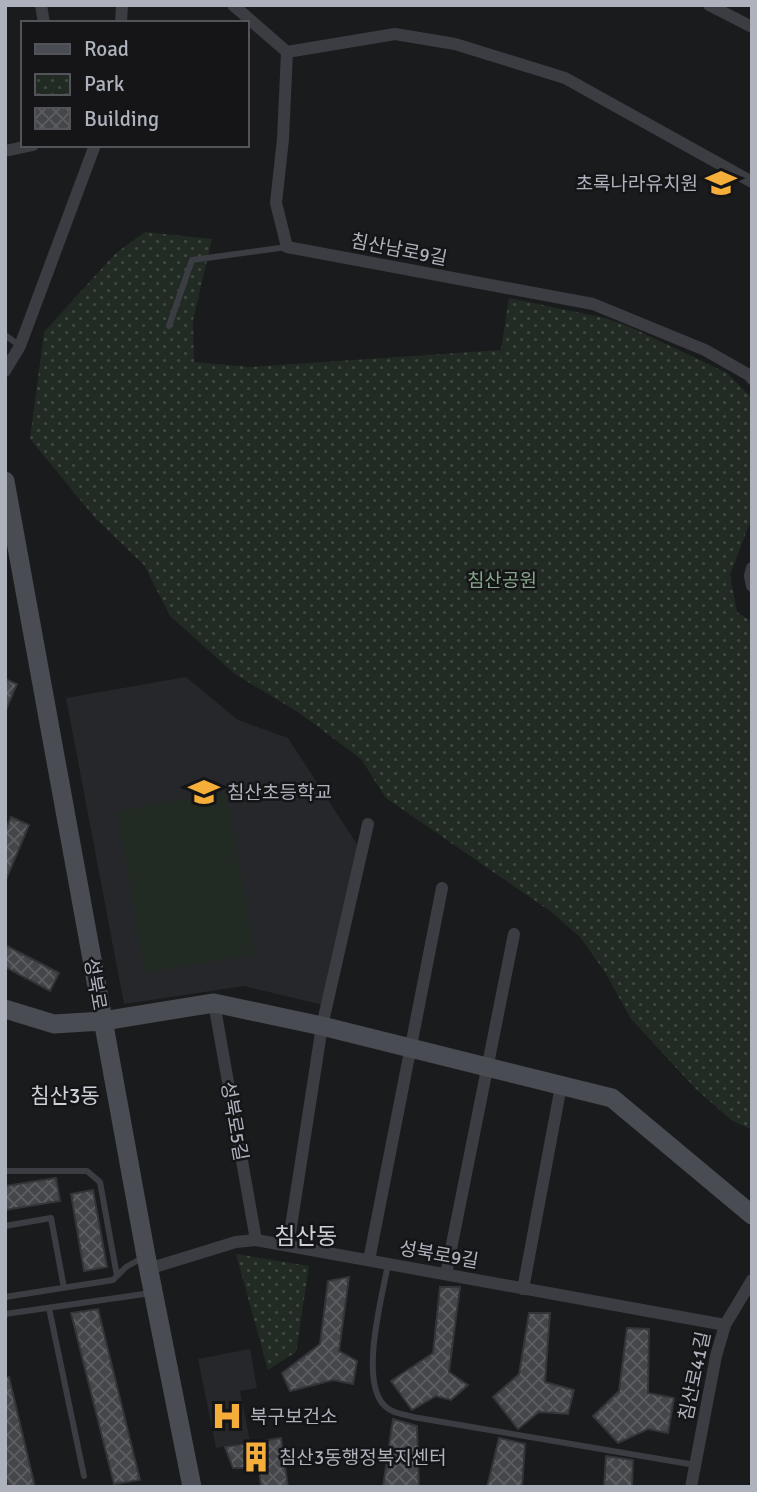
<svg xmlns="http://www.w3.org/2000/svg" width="757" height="1492" font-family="Signika,'Noto Sans KR',sans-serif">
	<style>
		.built { fill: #26272a }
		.grass { fill: #222b23 }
		.park { fill: url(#park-dots) }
		.building { fill: url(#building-cross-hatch); stroke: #343539; stroke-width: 2 }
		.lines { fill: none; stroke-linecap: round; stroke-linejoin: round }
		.lane { stroke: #3b3d42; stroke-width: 6 }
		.street { stroke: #3b3d42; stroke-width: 12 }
		.secondary { stroke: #494c52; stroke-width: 19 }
		.labels { text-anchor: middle; stroke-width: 5; stroke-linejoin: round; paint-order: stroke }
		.poi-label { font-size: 19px; fill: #adb2bc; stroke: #151518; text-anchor: start }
		.street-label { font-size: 19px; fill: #adb2bc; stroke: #151518 }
		.park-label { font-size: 19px; fill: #84a785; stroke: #151518 }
		.neighbourhood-label { font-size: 21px; fill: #ced1d8; stroke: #151518 }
		.quarter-label { font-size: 23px; fill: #ced1d8; stroke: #151518 }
	</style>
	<defs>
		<pattern id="park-dots" width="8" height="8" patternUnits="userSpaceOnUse" patternTransform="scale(1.75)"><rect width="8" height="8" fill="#222b23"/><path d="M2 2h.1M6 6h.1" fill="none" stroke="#3f4741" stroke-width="1.8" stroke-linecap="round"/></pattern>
		<pattern id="building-cross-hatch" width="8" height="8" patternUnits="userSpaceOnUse" patternTransform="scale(1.75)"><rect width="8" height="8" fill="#44464a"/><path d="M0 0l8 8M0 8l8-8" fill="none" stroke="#5c5e62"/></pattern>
	</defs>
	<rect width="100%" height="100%" fill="#1a1b1d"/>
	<path class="built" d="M186 677 238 720 288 738 358 846 323 1005 244 986 124 1004 66 698Z
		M250 1349 257 1388 240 1391 250 1441 216 1448 198 1359Z"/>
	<path class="grass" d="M226 792 255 954 145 973 117 811Z"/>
	<path class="park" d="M145 232 212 239 193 320 194 362 250 367 501 350 509 298 605 318 628 326 727 373 752 398V517L730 575 737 612 752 622V1130L731 1120 696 1089 631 1019 605 972 580 937 550 911 386 798 361 759 301 714 235 674 170 616 144 565 96 519 30 439 44 332 116 253Z
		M236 1254 309 1266 296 1352 268 1370Z"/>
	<path class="building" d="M5 679 17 684 5 712Z
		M11 817 29 825 5 882V831Z
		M5 945 59 973 50 991 5 967Z
		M56 1178 60 1201 5 1210V1186Z
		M93 1190 107 1267 84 1271 71 1194Z
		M349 1277 339 1351 357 1361 353 1384 333 1380 290 1391 282 1373 320 1344 328 1281Z
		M440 1287H460L449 1372 468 1385 451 1400 436 1396 412 1410 391 1381 433 1353Z
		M98 1309 140 1480 114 1484 71 1313Z
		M529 1313H550L545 1382 574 1390 568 1414 539 1412 518 1429 493 1397 519 1374Z
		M627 1328 649 1329 648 1393 674 1398 668 1433 648 1429 618 1443 593 1416 619 1391Z
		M9 1377 35 1487H8L5 1474V1378Z
		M393 1419 417 1426 419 1487H383Z
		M281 1438 288 1487H261L259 1468H233L225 1447Z
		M499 1438 525 1444 522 1487H487Z
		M606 1456 633 1460 632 1487H604Z"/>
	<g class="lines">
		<path class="lane" d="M169 326 192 260 287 247
			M5 335 20 346
			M5 1171H87L100 1182 117 1276
			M5 1226 51 1218 64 1288
			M388 1264C382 1298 360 1377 383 1404 390 1413 403 1414 413 1417L695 1465
			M5 1297 113 1280 126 1267 144 1257
			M49 1308 84 1476
			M5 1314 151 1293"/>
		<path class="street" d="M41 5 44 23
			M233 5 287 52 283 139 276 203 287 247 593 304 705 350 749 375 752 379
			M709 5 752 27
			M121 23 122 5
			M287 52 395 34 455 44 565 78 752 182
			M5 151 33 145
			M5 371 20 346 95 145
			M752 568 750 576 752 586
			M214 1003 256 1240
			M288 1246 322 1026 368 824
			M369 1260 442 888
			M148 1269 236 1242 256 1240 725 1325
			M446 1274 514 934
			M523 1289 561 1086
			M691 1487 716 1356 725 1325 752 1280"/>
		<path class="secondary" d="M5 481 146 1256 192 1487
			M5 1009 54 1024 103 1021 214 1003 322 1026 612 1098 752 1215"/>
	</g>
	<defs>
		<g id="school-bare" transform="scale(2.415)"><path d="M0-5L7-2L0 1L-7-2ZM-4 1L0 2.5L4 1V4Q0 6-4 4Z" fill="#f5ae3a" stroke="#151518" stroke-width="2.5" paint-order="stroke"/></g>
		<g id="hospital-bare" transform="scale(2.415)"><path d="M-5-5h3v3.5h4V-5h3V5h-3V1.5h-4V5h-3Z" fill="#f5ae3a" stroke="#151518" stroke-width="2.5" paint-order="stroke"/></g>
		<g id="building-bare" transform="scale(2.415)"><path d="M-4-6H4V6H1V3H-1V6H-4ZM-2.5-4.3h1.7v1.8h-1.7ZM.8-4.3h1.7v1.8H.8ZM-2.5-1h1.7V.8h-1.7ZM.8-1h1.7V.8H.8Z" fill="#f5ae3a" stroke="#151518" stroke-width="2.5" paint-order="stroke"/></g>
	</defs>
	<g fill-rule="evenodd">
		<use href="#school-bare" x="721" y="183"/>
		<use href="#school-bare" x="204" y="792"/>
		<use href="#hospital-bare" x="227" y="1416"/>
		<use href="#building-bare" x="256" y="1457"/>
	</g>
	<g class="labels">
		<g class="poi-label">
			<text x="698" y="190" text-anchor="end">초록나라유치원</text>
			<text x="227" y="799">침산초등학교</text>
			<text x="250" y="1423">북구보건소</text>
			<text x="279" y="1464">침산3동행정복지센터</text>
		</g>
		<g class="street-label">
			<text transform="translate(399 249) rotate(11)" y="7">침산남로9길</text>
			<text transform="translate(96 984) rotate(80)" y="7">성북로</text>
			<text transform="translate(235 1121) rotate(80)" y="7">성북로5길</text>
			<text transform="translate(439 1254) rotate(10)" y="7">성북로9길</text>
			<text transform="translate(694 1376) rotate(-78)" y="7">침산로41길</text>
		</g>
		<g class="park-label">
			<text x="502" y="587">침산공원</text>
		</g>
		<g class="neighbourhood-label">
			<text x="65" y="1103">침산3동</text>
		</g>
		<g class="quarter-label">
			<text x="306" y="1244">침산동</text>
		</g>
	</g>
	<rect width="757" height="1492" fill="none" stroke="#adb2bc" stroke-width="14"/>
	<rect x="21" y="21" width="228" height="126" fill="#151518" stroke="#52545a" stroke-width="2"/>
	<rect x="35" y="44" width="35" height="10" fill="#494c52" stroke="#52545a" stroke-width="2"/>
	<text x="84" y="56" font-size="21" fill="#adb2bc">Road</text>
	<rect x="35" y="74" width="35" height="21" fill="url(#park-dots)" stroke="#52545a" stroke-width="2"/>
	<text x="84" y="91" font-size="21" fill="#adb2bc">Park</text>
	<rect x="35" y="108" width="35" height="21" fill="url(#building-cross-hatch)" stroke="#52545a" stroke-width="2"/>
	<text x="84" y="126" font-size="21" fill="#adb2bc">Building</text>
</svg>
